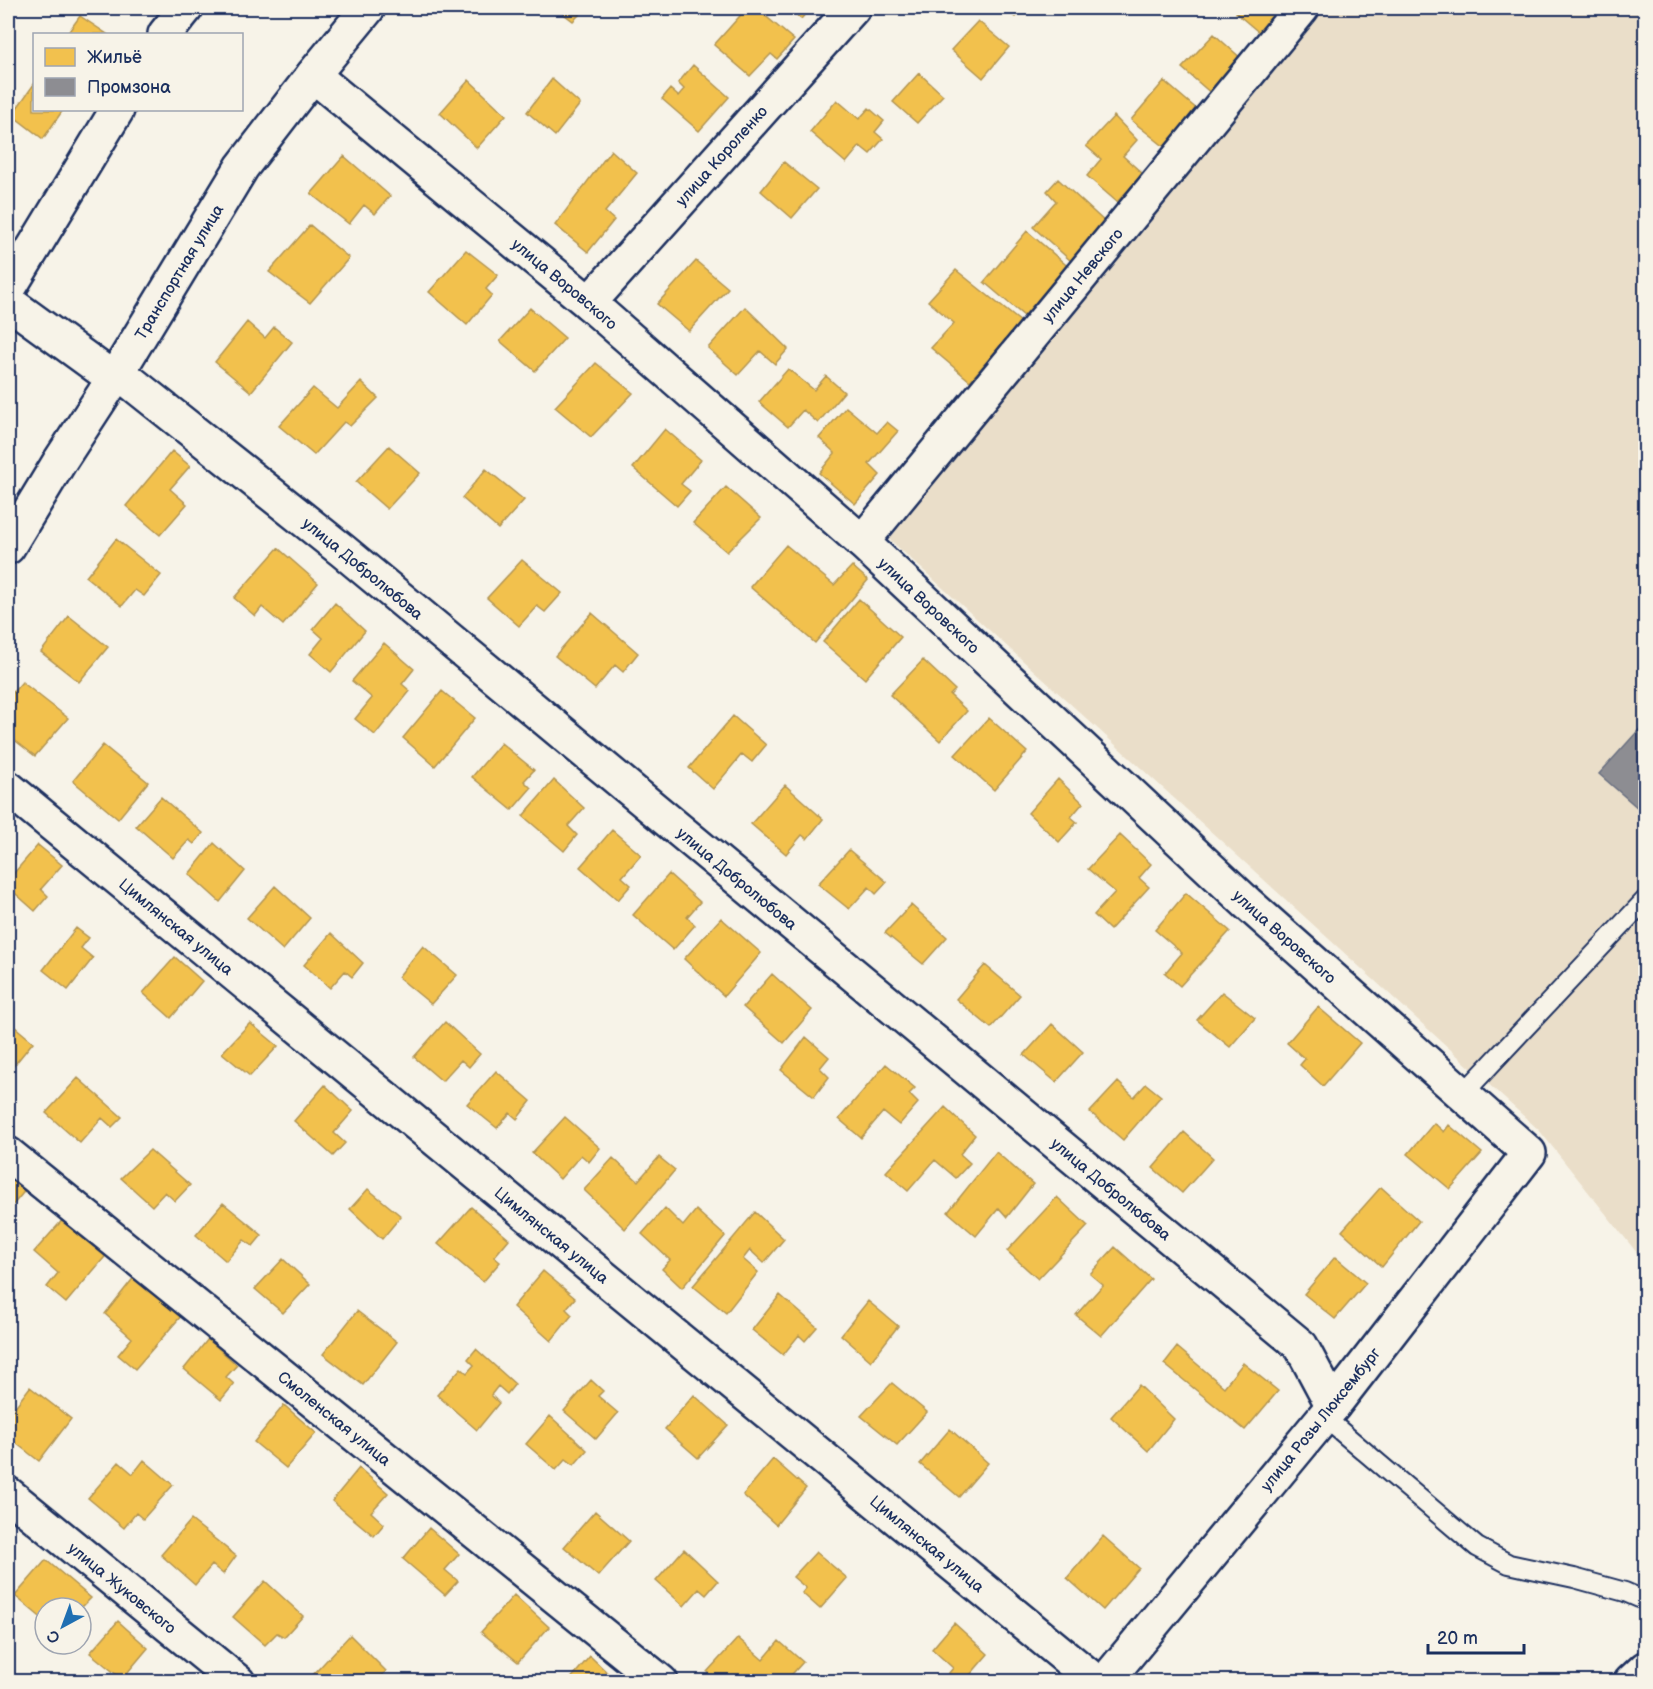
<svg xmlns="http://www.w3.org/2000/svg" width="1653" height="1689" font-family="'Balsamiq Sans',sans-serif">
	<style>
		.built { fill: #eadec9 }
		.homes { fill: #f2c14e; stroke: #b29553; stroke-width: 1.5 }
		.industry { fill: #8d8d92; stroke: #6b7182; stroke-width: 1.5 }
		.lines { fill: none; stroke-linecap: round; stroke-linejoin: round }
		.lane-casing { stroke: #1b2f5e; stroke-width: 22 }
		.street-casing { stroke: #1b2f5e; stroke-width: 38 }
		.secondary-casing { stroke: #1b2f5e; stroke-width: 38 }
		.lane { stroke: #f7f3e8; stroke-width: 18 }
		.street { stroke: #f7f3e8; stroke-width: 33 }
		.secondary { stroke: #f7f3e8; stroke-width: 33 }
		.labels { text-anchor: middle; stroke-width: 6; stroke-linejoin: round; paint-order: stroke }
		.street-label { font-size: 16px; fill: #1b2f5e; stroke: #f7f3e8 }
	</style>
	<rect width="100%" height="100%" fill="#f7f3e8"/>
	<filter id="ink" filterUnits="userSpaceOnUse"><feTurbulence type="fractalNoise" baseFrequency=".0167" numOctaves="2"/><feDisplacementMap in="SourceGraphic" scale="12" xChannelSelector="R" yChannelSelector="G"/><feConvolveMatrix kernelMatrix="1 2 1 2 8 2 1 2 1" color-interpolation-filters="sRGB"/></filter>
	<g filter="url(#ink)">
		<path class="built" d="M1309 8H1645V1263L1539 1130 889 539Z"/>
		<path class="homes" d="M556 8H586L573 21Z
			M747 8H756L794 40 777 59 771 54 750 76 714 45Z
			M788 8H811L801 19Z
			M1003 8H1023L1015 17Z
			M1240 8H1283L1262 35 1236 13Z
			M80 16 107 34H67Z
			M978 21 1009 47 983 78 951 50Z
			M1214 34 1244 61 1213 95 1182 68Z
			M693 65 729 97 699 131 662 99 670 89 678 96 684 89 678 83Z
			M919 73 943 95 917 123 893 102Z
			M552 79 580 104 555 136 527 112Z
			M469 80 506 115 477 148 440 113Z
			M1164 81 1199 111 1166 148 1131 120Z
			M34 84V110H63L43 139 12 115Z
			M837 100 859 119 869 108 884 121 875 132 883 139 870 154 860 146 846 163 810 132Z
			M1114 116 1137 140 1123 156 1143 174 1117 202 1087 176 1101 159 1086 146Z
			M611 150 637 173 605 212 614 220 588 252 555 225Z
			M344 156 390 196 375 214 364 205 349 224 311 194Z
			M784 162 817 189 792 218 761 191Z
			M1058 179 1106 223 1071 261 1033 227 1056 201 1047 191Z
			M310 225 349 258 310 303 269 272Z
			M1027 231 1072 270 1059 287 1053 282 1024 316 984 282Z
			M466 250 498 275 486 289 492 295 467 325 429 292Z
			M696 261 728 288 689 331 657 304Z
			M956 270 1021 322 970 381 931 348 954 323 928 301Z
			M745 307 788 349 775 364 760 351 738 375 708 348Z
			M530 308 565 338 535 371 500 341Z
			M247 322 265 338 274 327 292 342 251 392 215 362Z
			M596 363 633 393 591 437 555 407Z
			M788 369 814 390 826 376 844 392 818 423 803 410 788 427 759 402Z
			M361 382 378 398 350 426 344 422 314 455 279 426 313 388 337 408Z
			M846 407 877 433 887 422 898 431 869 464 880 475 855 504 819 473 835 453 819 438Z
			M665 429 701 460 681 484 690 491 677 506 633 468Z
			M389 446 420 473 387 509 356 482Z
			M172 451 190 466 170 489 187 504 160 535 126 506Z
			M486 469 524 500 498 529 462 498Z
			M726 487 761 518 727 552 693 523Z
			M116 539 161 575 144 596 135 590 122 606 86 577Z
			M786 545 834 585 852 566 868 580 815 643 750 587Z
			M278 548 318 583 283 625 262 607 255 616 234 598Z
			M522 560 562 593 545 612 537 606 519 626 487 598Z
			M859 599 901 637 865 679 823 642Z
			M335 603 365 631 331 672 310 654 323 638 313 629Z
			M592 613 638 653 623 672 615 665 595 689 555 656Z
			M69 616 108 647 79 682 41 652Z
			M384 643 414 669 402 684 410 691 375 735 355 719 372 698 352 681Z
			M923 660 955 690 950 695 967 711 940 741 890 695Z
			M22 682 68 718 35 756 8 735V698Z
			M442 691 475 718 435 766 403 738Z
			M733 716 766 745 752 762 742 754 713 789 689 768Z
			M989 718 1027 752 994 790 955 755Z
			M501 743 534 770 524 781 531 788 512 810 472 777Z
			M103 745 148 782 118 819 73 781Z
			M1058 779 1083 803 1071 817 1077 822 1059 842 1028 813Z
			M554 780 584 808 568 826 577 835 564 851 523 816Z
			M785 785 823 819 807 839 802 835 786 854 751 824Z
			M161 797 203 833 194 844 189 840 173 858 136 826Z
			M612 830 641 855 622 877 631 885 618 900 580 867Z
			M1120 835 1151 864 1139 878 1149 887 1110 930 1094 915 1115 892 1088 869Z
			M214 843 245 871 220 902 189 874Z
			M38 845 62 865 41 889 48 896 35 911 8 887V880Z
			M849 850 887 882 876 894 869 887 849 909 818 884Z
			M669 874 700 902 687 917 695 925 673 950 633 915Z
			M275 886 310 918 283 950 247 918Z
			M1186 893 1230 931 1180 986 1165 973 1182 953 1155 930Z
			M911 905 947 937 923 964 885 933Z
			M721 918 761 953 724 996 684 959Z
			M76 928 89 938 81 948 93 958 68 990 43 970Z
			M331 933 363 963 352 977 345 971 330 988 304 965Z
			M423 946 457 975 431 1004 398 977Z
			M175 957 202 981 171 1018 143 993Z
			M985 965 1020 995 991 1028 956 999Z
			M772 974 812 1010 784 1043 743 1007Z
			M1222 992 1255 1018 1230 1047 1197 1020Z
			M1318 1007 1360 1043 1323 1086 1300 1065 1305 1059 1287 1043Z
			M8 1021 33 1042 8 1073Z
			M445 1022 480 1054 469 1067 461 1060 442 1081 414 1057Z
			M250 1023 278 1046 250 1076 222 1053Z
			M1052 1024 1083 1052 1056 1082 1024 1055Z
			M806 1037 829 1057 820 1068 829 1077 814 1097 781 1070Z
			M886 1064 915 1088 909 1094 918 1103 899 1125 883 1112 861 1138 839 1119Z
			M496 1071 531 1101 517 1119 510 1113 497 1128 467 1104Z
			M78 1078 122 1117 112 1127 102 1118 80 1143 46 1113Z
			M1118 1082 1134 1097 1146 1084 1161 1096 1123 1140 1090 1112Z
			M325 1085 353 1111 334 1133 345 1143 333 1156 294 1121Z
			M945 1107 975 1135 960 1154 970 1163 956 1178 935 1160 908 1191 886 1172Z
			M565 1117 600 1148 589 1162 581 1155 560 1179 532 1153Z
			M1434 1123 1444 1132 1449 1125 1482 1153 1450 1189 1408 1154Z
			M1184 1132 1213 1158 1182 1193 1153 1168Z
			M150 1150 190 1185 175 1201 165 1192 152 1206 121 1178Z
			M996 1152 1033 1184 1007 1217 999 1208 976 1236 948 1212Z
			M659 1157 675 1170 625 1229 584 1190 613 1158 638 1181Z
			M8 1171 27 1188 8 1211Z
			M1381 1187 1419 1221 1382 1267 1342 1231Z
			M368 1189 401 1216 382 1239 350 1209Z
			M1057 1197 1088 1226 1038 1279 1007 1251Z
			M223 1203 262 1235 253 1246 244 1240 226 1261 196 1235Z
			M471 1207 509 1239 494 1257 500 1262 483 1282 438 1244Z
			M665 1208 683 1226 696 1210 725 1236 682 1288 662 1269 670 1260 642 1234Z
			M755 1212 784 1239 764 1263 750 1250 743 1259 758 1272 726 1313 693 1286Z
			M66 1216 109 1252 66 1303 47 1287 58 1273 34 1252Z
			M1115 1247 1151 1279 1101 1336 1076 1315 1103 1285 1090 1274Z
			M1335 1257 1366 1283 1335 1319 1304 1294Z
			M283 1259 310 1284 283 1313 255 1289Z
			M543 1271 575 1298 566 1309 572 1315 551 1341 513 1307Z
			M135 1276 182 1315 135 1369 118 1355 132 1338 105 1314Z
			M780 1295 817 1327 805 1341 799 1335 783 1355 752 1330Z
			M868 1301 898 1326 871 1361 841 1335Z
			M357 1311 397 1342 363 1385 323 1354Z
			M208 1339 237 1365 226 1377 234 1384 221 1400 184 1369Z
			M1177 1347 1224 1387 1243 1363 1278 1391 1245 1430 1164 1364Z
			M476 1349 515 1384 507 1394 498 1386 491 1395 499 1403 477 1430 437 1395 461 1368 467 1373 474 1365 468 1359Z
			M591 1380 603 1391 598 1396 618 1413 596 1439 564 1411Z
			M892 1383 927 1412 897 1445 861 1416Z
			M1139 1385 1174 1419 1148 1451 1111 1417Z
			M30 1387 71 1419 39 1461 8 1437V1416Z
			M694 1395 728 1425 698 1458 665 1429Z
			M284 1405 316 1433 286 1468 254 1442Z
			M550 1416 587 1450 574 1465 566 1459 556 1470 526 1444Z
			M950 1429 988 1463 959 1497 920 1464Z
			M773 1459 806 1488 776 1525 743 1495Z
			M144 1460 173 1485 143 1519 136 1513 124 1528 88 1498 119 1462 133 1474Z
			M359 1468 388 1493 371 1512 384 1524 374 1536 332 1501Z
			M595 1511 629 1541 598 1576 564 1547Z
			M191 1520 236 1556 223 1574 212 1565 195 1585 161 1555Z
			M429 1528 459 1554 445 1570 458 1581 445 1595 403 1559Z
			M1103 1536 1139 1568 1103 1610 1067 1578Z
			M684 1549 718 1581 706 1595 699 1589 684 1606 656 1581Z
			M816 1552 847 1578 820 1609 802 1593 806 1588 793 1577Z
			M46 1560 91 1598 81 1608H45V1621L15 1596Z
			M265 1581 303 1616 284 1637 277 1633 265 1645 233 1617Z
			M514 1595 549 1627 518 1662 481 1632Z
			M118 1621 148 1648 122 1679 90 1653Z
			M954 1623 988 1654 970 1675 977 1682H946L944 1679 953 1668 932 1649Z
			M350 1635 386 1671 377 1682H318L312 1676Z
			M738 1638 763 1660 779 1641 803 1662 785 1682H761L758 1679 756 1682H717L707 1672Z
			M590 1656 612 1677 608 1682H568Z"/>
		<path class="industry" d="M1646 722V815L1599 774Z"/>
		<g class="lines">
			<g class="lane-casing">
				<path id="lane" d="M1463 1094 1646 899
					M1324 1417 1477 1547 1509 1564 1574 1578 1625 1592 1646 1601"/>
			</g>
			<g class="street-casing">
				<g id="street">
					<path d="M165 34 186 8"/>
					<path id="s1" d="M313 75 589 303 862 542 1247 903 1529 1153 1333 1406 1105 1682"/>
					<path d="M8 290 117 110"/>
					<path d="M8 302 114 379"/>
					<path id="s2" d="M589 303 853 8"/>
					<path id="s3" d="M118 372 343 551 1301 1346 1333 1406"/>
					<path id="s4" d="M862 542 1302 8"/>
					<path id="s5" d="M8 547 60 461 118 372 242 167 313 75 368 8"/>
					<path id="s6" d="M8 788 1096 1682"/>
					<path id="s7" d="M8 1154 661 1682"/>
					<path id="s8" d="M8 1494 238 1682"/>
				</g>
			</g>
			<g class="secondary-casing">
				<path id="secondary" d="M1631 1682 1646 1668"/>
			</g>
			<use href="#lane" class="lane"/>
			<use href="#street" class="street"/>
			<use href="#secondary" class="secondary"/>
		</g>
	</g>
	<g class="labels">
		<g class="street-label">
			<text dy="6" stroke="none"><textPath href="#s2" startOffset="198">улица Короленко</textPath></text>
			<text dy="6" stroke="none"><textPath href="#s5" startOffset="324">Транспортная улица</textPath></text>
			<text dy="6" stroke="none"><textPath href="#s4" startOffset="346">улица Невского</textPath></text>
			<text dy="6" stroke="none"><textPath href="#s1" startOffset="327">улица Воровского</textPath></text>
			<text dy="6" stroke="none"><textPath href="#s3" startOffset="314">улица Добролюбова</textPath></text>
			<text dy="6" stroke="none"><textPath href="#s1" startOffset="813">улица Воровского</textPath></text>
			<text dy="6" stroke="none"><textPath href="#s3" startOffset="800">улица Добролюбова</textPath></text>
			<text dy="6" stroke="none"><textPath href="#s6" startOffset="218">Цимлянская улица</textPath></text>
			<text dy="6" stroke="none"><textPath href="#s1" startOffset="1299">улица Воровского</textPath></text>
			<text dy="6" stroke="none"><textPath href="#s3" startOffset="1286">улица Добролюбова</textPath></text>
			<text dy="6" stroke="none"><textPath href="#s6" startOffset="704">Цимлянская улица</textPath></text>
			<text dy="6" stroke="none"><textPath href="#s7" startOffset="420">Смоленская улица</textPath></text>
			<text transform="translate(1320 1419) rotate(-51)" y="6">улица Розы Люксембург</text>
			<text dy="6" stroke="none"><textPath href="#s6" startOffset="1190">Цимлянская улица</textPath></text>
			<text dy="6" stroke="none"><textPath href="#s8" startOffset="148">улица Жуковского</textPath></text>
		</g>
	</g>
	<rect width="1653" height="1689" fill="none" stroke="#f7f3e8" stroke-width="30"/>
	<rect x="15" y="15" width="1623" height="1659" fill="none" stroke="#1b2f5e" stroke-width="2" filter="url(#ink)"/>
	<rect x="33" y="33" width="210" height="78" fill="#f7f3e8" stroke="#9fa5b1" stroke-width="1.5"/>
	<rect x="45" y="48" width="30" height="18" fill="#f2c14e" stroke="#9fa5b1" stroke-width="1.5"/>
	<text x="87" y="63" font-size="18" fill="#1b2f5e">Жильё</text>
	<rect x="45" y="78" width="30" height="18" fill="#8d8d92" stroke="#9fa5b1" stroke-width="1.5"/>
	<text x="87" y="93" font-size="18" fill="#1b2f5e">Промзона</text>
	<g transform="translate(63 1626) rotate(221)"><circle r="28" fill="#f7f3e8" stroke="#9fa5b1" stroke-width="1.5"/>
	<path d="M0-4.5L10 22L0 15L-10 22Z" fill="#1f6fb2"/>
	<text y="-9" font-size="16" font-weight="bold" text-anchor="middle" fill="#1b2f5e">С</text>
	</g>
	<path d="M1428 1644v9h96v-9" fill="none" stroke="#1b2f5e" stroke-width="3"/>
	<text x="1437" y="1644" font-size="18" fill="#1b2f5e" stroke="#f7f3e8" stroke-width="4.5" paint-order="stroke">20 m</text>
</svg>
